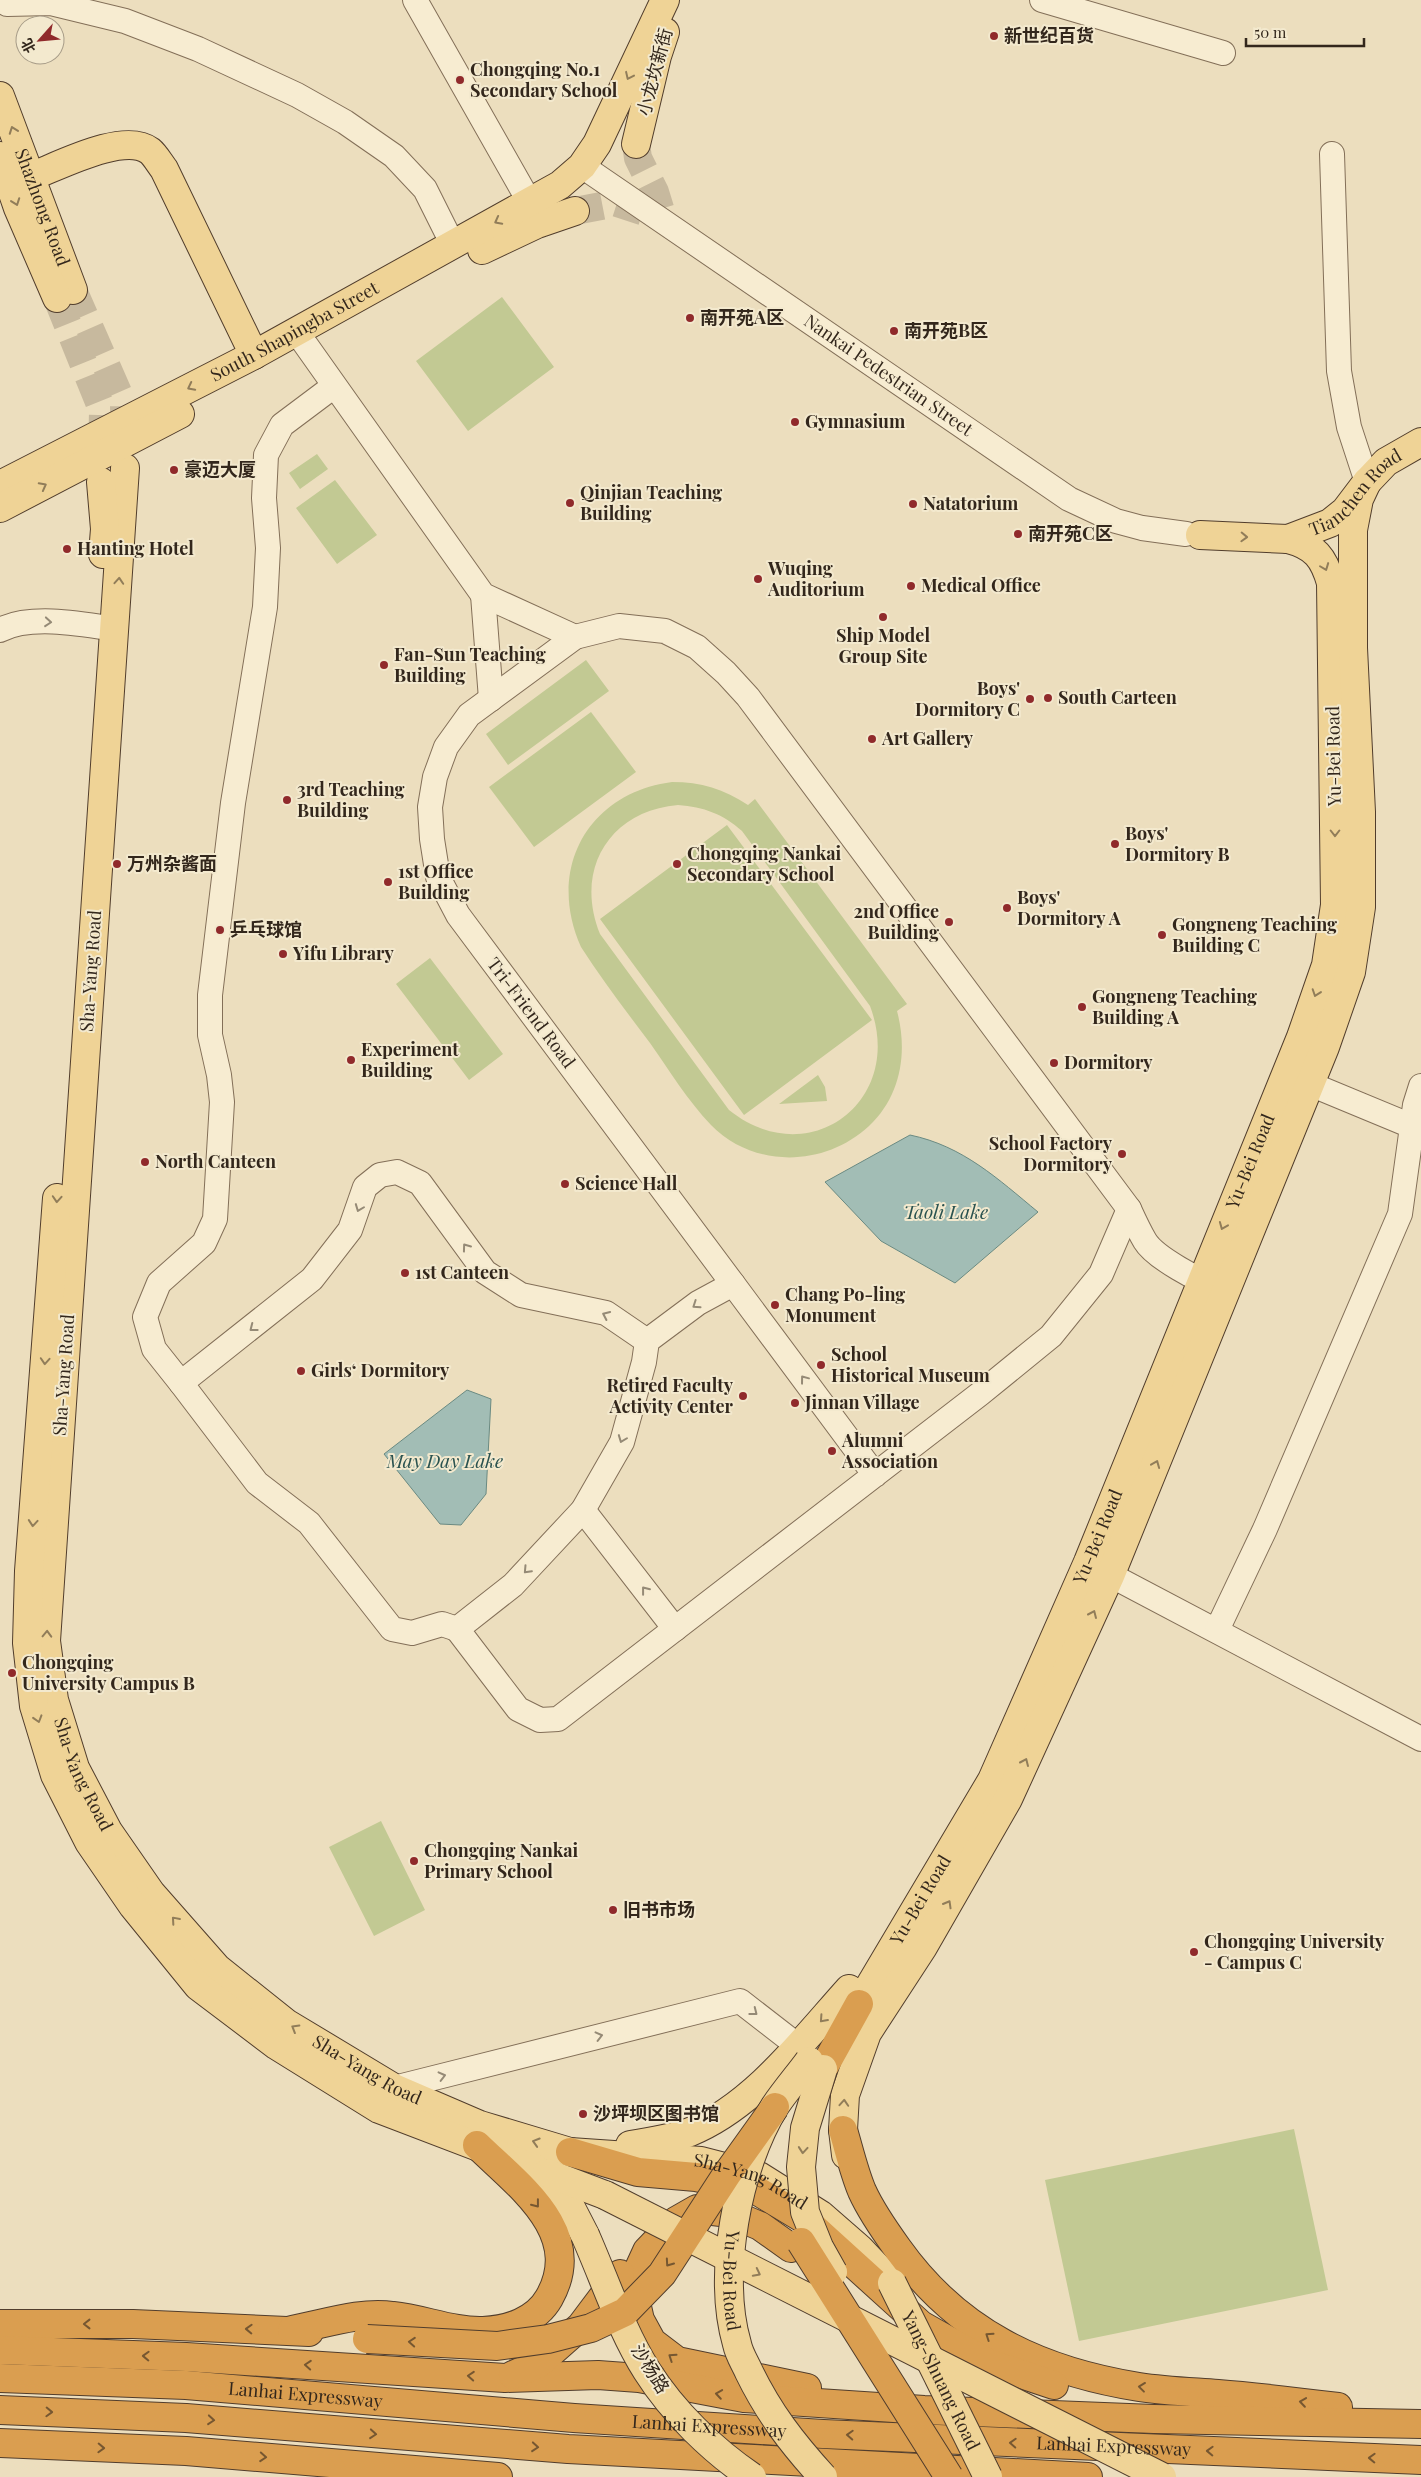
<svg xmlns="http://www.w3.org/2000/svg" width="1421" height="2477" font-family="'Playfair Display','Noto Sans SC',serif">
	<style>
		.green { fill: #c2c993; fill-rule: evenodd }
		.water { fill: #a2bdb5; stroke: #6a8a82 }
		.lines { fill: none; stroke-linecap: round; stroke-linejoin: round }
		.major-tunnel { stroke: #c7b99e; stroke-width: 28; stroke-dasharray: 28 14; stroke-linecap: butt }
		.minor-casing { stroke: #836f58; stroke-width: 26 }
		.major-casing { stroke: #513d2c; stroke-width: 30 }
		.highway-casing { stroke: #513d2c; stroke-width: 30 }
		.minor { stroke: #f7ecd1; stroke-width: 24 }
		.major { stroke: #efd396; stroke-width: 28 }
		.highway { stroke: #da9e50; stroke-width: 28 }
		.major-bridge-casing { stroke: #513d2c; stroke-width: 30; stroke-linecap: butt }
		.highway-bridge-casing { stroke: #513d2c; stroke-width: 30; stroke-linecap: butt }
		.major-bridge { stroke: #efd396; stroke-width: 28 }
		.highway-bridge { stroke: #da9e50; stroke-width: 28 }
		.oneway { stroke: #917d59 }
		.oneway2 { stroke: #958a76 }
		.oneway3 { stroke: #765731 }
		.poi-dot { fill: #902a2b; stroke: #f3e9ce; stroke-width: 2 }
		.labels { text-anchor: middle; stroke-width: 4; stroke-linejoin: round; paint-order: stroke }
		.poi-label { font-size: 18px; font-weight: bold; fill: #33271c; stroke: #f3e9ce; text-anchor: start }
		.street-label { font-size: 18px; fill: #33271c; stroke: #f3e9ce }
		.water-label { font-size: 19px; font-style: italic; fill: #2b5350; stroke: #f3e9ce }
	</style>
	<rect width="100%" height="100%" fill="#ecdebe"/>
	<path class="green" d="M502 297 554 367 468 431 416 361Z
		M317 454 328 469 300 489 289 473Z
		M335 480 377 535 337 564 296 508Z
		M586 660 609 691 508 765 486 734Z
		M591 712 636 772 534 847 489 787Z
		M672 782C701 782 724 789 748 805L755 799 907 1004 897 1011C908 1052 901 1096 869 1126 825 1167 754 1169 711 1125 688 1101 669 1070 650 1043 626 1011 602 980 581 947 546 869 588 793 672 782ZM678 805C704 807 723 814 742 831L870 1006C906 1101 809 1174 729 1110L600 934C574 870 609 811 678 805Z
		M727 825 872 1020 744 1115 600 919Z
		M430 958 503 1054 469 1080 396 984Z
		M818 1075 825 1087 827 1101 779 1104Z
		M381 1821 425 1910 374 1936 329 1847Z
		M1294 2129 1328 2290 1079 2341 1045 2180Z"/>
	<path class="water" d="M910 1135C963 1146 998 1179 1038 1212L955 1283 881 1241 825 1182Z
		M467 1390 491 1399 486 1494 461 1525 440 1524 384 1454Z"/>
	<g class="lines">
		<path class="major-tunnel" d="M636 144 638 158 655 192 663 218
			M575 211 617 203 651 214
			M73 290 124 406 125 444
			M57 298 103 412 102 453"/>
		<g class="minor-casing">
			<g id="minor">
				<path d="M415 0 530 203"/>
				<path d="M1042 0 1223 53"/>
				<path d="M7 4 51 3 125 21 198 49 297 95 345 122 394 156 425 189 453 245"/>
				<path d="M1332 154 1339 371 1349 427 1367 482"/>
				<path id="s1" d="M582 166 1069 499 1116 521 1142 528 1186 534"/>
				<path d="M296 331 483 595 575 637"/>
				<path d="M334 386 282 425 266 455 264 498 268 548 265 607 233 803 210 995V1035L219 1075 222 1102 215 1219 204 1243 159 1283 145 1317 154 1349 181 1383 312 1279 350 1230 365 1187 380 1175 397 1172 420 1183 485 1272 521 1295 606 1313 647 1341"/>
				<path d="M483 595 491 699"/>
				<path d="M0 630C30 614 83 624 115 629"/>
				<path d="M1310 1084 1421 1130"/>
				<path d="M733 1284 458 915 438 877 432 839 430 807 435 777 446 747 469 715 575 637 619 626 665 631 697 647 726 673 748 697 1129 1209C1134 1220 1139 1231 1145 1241 1155 1258 1200 1281 1218 1288"/>
				<path d="M181 1383 257 1483 309 1523 392 1629 412 1633 442 1624 457 1629"/>
				<path d="M875 1475 733 1284 698 1303 647 1341 644 1362 622 1442 583 1510 513 1585 457 1629 518 1709 540 1720 558 1719 981 1393 1051 1336 1101 1274 1129 1209"/>
				<path d="M583 1510 675 1629"/>
				<path d="M1095 1567 1421 1739"/>
				<path d="M1217 1630 1265 1529 1400 1214 1415 1105 1421 1086"/>
				<path d="M394 2088 740 2001 798 2046"/>
			</g>
		</g>
		<g class="major-casing">
			<g id="major">
				<path id="s2" d="M0 96 73 290"/>
				<path d="M636 144 657 56 665 32"/>
				<path d="M0 156 18 208 57 298"/>
				<path d="M30 177C57 167 124 131 150 151 155 155 160 164 164 169L254 355"/>
				<path d="M482 250 537 224 575 211"/>
				<path id="s3" d="M125 468 46 1641 54 1700 75 1768 108 1831 151 1893 217 1968 286 2023 394 2088 480 2125 570 2152 701 2161 759 2176 821 2215 860 2249 892 2283"/>
				<path d="M101 482 105 529 103 554"/>
				<path id="s4" d="M0 485 254 355 560 185 582 166 597 144 665 0"/>
				<path d="M0 508 180 414"/>
				<path id="s5" d="M1288 539 1330 523 1345 511 1367 482 1386 462 1421 442"/>
				<path d="M57 1198 29 1571 27 1643 34 1706 55 1775 89 1842 133 1906 198 1986 276 2045 379 2109 536 2169 566 2198 585 2235"/>
				<path id="s6" d="M843 2022 859 2004 992 1780 1088 1562 1301 1037 1326 965 1335 905 1331 583C1324 558 1315 546 1288 539L1200 535"/>
				<path d="M630 2145C651 2142 670 2139 690 2132 754 2106 804 2039 849 1989"/>
				<path d="M846 2155 843 2130 845 2095 867 2033 923 1947 1008 1799 1110 1576 1325 1047 1351 972 1361 907V812L1353 648V530L1359 499 1367 482"/>
				<path d="M547 2173 605 2195"/>
			</g>
		</g>
		<g class="highway-casing">
			<g id="highway">
				<path d="M823 2069 859 2004"/>
				<path d="M843 2130C849 2150 854 2172 862 2191 871 2211 885 2231 898 2249 958 2333 1039 2371 1139 2387 1165 2391 1192 2392 1218 2394 1258 2397 1298 2402 1338 2407"/>
				<path d="M570 2152 638 2172 696 2177 756 2190 804 2219 921 2325 988 2363 1054 2385"/>
				<path d="M791 2248 760 2226 729 2213 697 2209 676 2221 647 2251 636 2275 635 2298 640 2320 652 2342 677 2361 807 2388"/>
				<path d="M0 2324H133L309 2332"/>
				<path d="M292 2330C324 2324 361 2311 393 2316 423 2319 453 2332 483 2331 508 2330 536 2321 549 2298 586 2233 519 2186 477 2145"/>
				<path d="M0 2350 186 2357 505 2378 598 2375 639 2378 744 2398 924 2410 1154 2419 1421 2424"/>
				<path d="M513 2375 538 2364 581 2326 620 2274"/>
				<path id="s7" d="M0 2378 186 2385 574 2418 823 2434 1421 2460"/>
				<path d="M0 2410 186 2418 568 2449 1088 2477"/>
				<path d="M0 2443 186 2451 498 2477"/>
			</g>
		</g>
		<use href="#minor" class="minor"/>
		<use href="#major" class="major"/>
		<use href="#highway" class="highway"/>
		<g class="major-bridge-casing">
			<g id="major-bridge">
				<path id="s8" d="M809 2061C798 2076 785 2091 775 2106 737 2167 717 2275 737 2344 739 2354 745 2363 749 2372 769 2413 792 2443 823 2477"/>
				<path d="M823 2069 805 2128 801 2167 805 2212 819 2247 833 2272"/>
				<path d="M605 2195 1162 2477"/>
				<path d="M585 2235C605 2280 621 2330 647 2371 673 2412 712 2450 752 2477"/>
				<path id="s9" d="M892 2283 988 2477"/>
			</g>
		</g>
		<g class="highway-bridge-casing">
			<path id="highway-bridge" d="M801 2242 949 2477
				M367 2339 497 2346 548 2339 591 2328 625 2312 662 2274 727 2174 775 2107"/>
		</g>
		<use href="#major-bridge" class="major-bridge"/>
		<use href="#highway-bridge" class="highway-bridge"/>
	</g>
	<defs><path id="oneway-chevron" d="M-2-3.5L2.5 0L-2 3.5" fill="none" stroke-width="1.6" stroke-linecap="round" stroke-linejoin="round" transform="scale(1.25)"/></defs>
	<g class="oneway">
		<use href="#oneway-chevron" transform="translate(629 76) rotate(115)"/>
		<use href="#oneway-chevron" transform="translate(13 130) rotate(-110)"/>
		<use href="#oneway-chevron" transform="translate(16 202) rotate(70)"/>
		<use href="#oneway-chevron" transform="translate(498 221) rotate(152)"/>
		<use href="#oneway-chevron" transform="translate(191 387) rotate(153)"/>
		<use href="#oneway-chevron" transform="translate(43 486) rotate(-28)"/>
		<use href="#oneway-chevron" transform="translate(1244 537) rotate(2)"/>
		<use href="#oneway-chevron" transform="translate(1325 567) rotate(69)"/>
		<use href="#oneway-chevron" transform="translate(119 581) rotate(-86)"/>
		<use href="#oneway-chevron" transform="translate(1335 833) rotate(90)"/>
		<use href="#oneway-chevron" transform="translate(1316 993) rotate(109)"/>
		<use href="#oneway-chevron" transform="translate(57 1199) rotate(94)"/>
		<use href="#oneway-chevron" transform="translate(1223 1226) rotate(112)"/>
		<use href="#oneway-chevron" transform="translate(45 1361) rotate(94)"/>
		<use href="#oneway-chevron" transform="translate(1156 1464) rotate(-68)"/>
		<use href="#oneway-chevron" transform="translate(33 1523) rotate(95)"/>
		<use href="#oneway-chevron" transform="translate(1093 1614) rotate(-66)"/>
		<use href="#oneway-chevron" transform="translate(47 1634) rotate(-88)"/>
		<use href="#oneway-chevron" transform="translate(38 1719) rotate(73)"/>
		<use href="#oneway-chevron" transform="translate(1025 1762) rotate(-66)"/>
		<use href="#oneway-chevron" transform="translate(948 1904) rotate(-60)"/>
		<use href="#oneway-chevron" transform="translate(175 1920) rotate(-131)"/>
		<use href="#oneway-chevron" transform="translate(823 2019) rotate(132)"/>
		<use href="#oneway-chevron" transform="translate(295 2028) rotate(-149)"/>
		<use href="#oneway-chevron" transform="translate(844 2103) rotate(-86)"/>
		<use href="#oneway-chevron" transform="translate(536 2142) rotate(-163)"/>
		<use href="#oneway-chevron" transform="translate(803 2150) rotate(95)"/>
		<use href="#oneway-chevron" transform="translate(757 2273) rotate(27)"/>
	</g>
	<g class="oneway2">
		<use href="#oneway-chevron" transform="translate(48 622) rotate(5)"/>
		<use href="#oneway-chevron" transform="translate(359 1208) rotate(111)"/>
		<use href="#oneway-chevron" transform="translate(466 1247) rotate(-126)"/>
		<use href="#oneway-chevron" transform="translate(696 1305) rotate(146)"/>
		<use href="#oneway-chevron" transform="translate(606 1315) rotate(-155)"/>
		<use href="#oneway-chevron" transform="translate(253 1328) rotate(142)"/>
		<use href="#oneway-chevron" transform="translate(804 1379) rotate(-127)"/>
		<use href="#oneway-chevron" transform="translate(622 1439) rotate(111)"/>
		<use href="#oneway-chevron" transform="translate(527 1570) rotate(133)"/>
		<use href="#oneway-chevron" transform="translate(645 1590) rotate(-128)"/>
		<use href="#oneway-chevron" transform="translate(754 2012) rotate(38)"/>
		<use href="#oneway-chevron" transform="translate(599 2036) rotate(-14)"/>
		<use href="#oneway-chevron" transform="translate(442 2076) rotate(-14)"/>
	</g>
	<g class="oneway3">
		<use href="#oneway-chevron" transform="translate(536 2204) rotate(52)"/>
		<use href="#oneway-chevron" transform="translate(669 2263) rotate(125)"/>
		<use href="#oneway-chevron" transform="translate(87 2324) rotate(-180)"/>
		<use href="#oneway-chevron" transform="translate(249 2329) rotate(-178)"/>
		<use href="#oneway-chevron" transform="translate(989 2336) rotate(-146)"/>
		<use href="#oneway-chevron" transform="translate(412 2342) rotate(-176)"/>
		<use href="#oneway-chevron" transform="translate(146 2356) rotate(-178)"/>
		<use href="#oneway-chevron" transform="translate(672 2357) rotate(-146)"/>
		<use href="#oneway-chevron" transform="translate(308 2365) rotate(-176)"/>
		<use href="#oneway-chevron" transform="translate(471 2376) rotate(-176)"/>
		<use href="#oneway-chevron" transform="translate(1142 2387) rotate(-173)"/>
		<use href="#oneway-chevron" transform="translate(719 2394) rotate(-171)"/>
		<use href="#oneway-chevron" transform="translate(1303 2402) rotate(-172)"/>
		<use href="#oneway-chevron" transform="translate(49 2412) rotate(2)"/>
		<use href="#oneway-chevron" transform="translate(211 2420) rotate(5)"/>
		<use href="#oneway-chevron" transform="translate(373 2434) rotate(5)"/>
		<use href="#oneway-chevron" transform="translate(850 2435) rotate(-177)"/>
		<use href="#oneway-chevron" transform="translate(1013 2443) rotate(-177)"/>
		<use href="#oneway-chevron" transform="translate(535 2447) rotate(5)"/>
		<use href="#oneway-chevron" transform="translate(101 2448) rotate(2)"/>
		<use href="#oneway-chevron" transform="translate(1210 2451) rotate(-178)"/>
		<use href="#oneway-chevron" transform="translate(263 2457) rotate(4)"/>
		<use href="#oneway-chevron" transform="translate(1372 2458) rotate(-178)"/>
	</g>
	<g class="poi-dot">
		<circle cx="994" cy="36" r="5"/>
		<circle cx="460" cy="80" r="5"/>
		<circle cx="690" cy="318" r="5"/>
		<circle cx="894" cy="331" r="5"/>
		<circle cx="795" cy="422" r="5"/>
		<circle cx="174" cy="470" r="5"/>
		<circle cx="570" cy="503" r="5"/>
		<circle cx="913" cy="504" r="5"/>
		<circle cx="1018" cy="534" r="5"/>
		<circle cx="67" cy="549" r="5"/>
		<circle cx="758" cy="579" r="5"/>
		<circle cx="911" cy="586" r="5"/>
		<circle cx="883" cy="617" r="5"/>
		<circle cx="384" cy="665" r="5"/>
		<circle cx="1048" cy="698" r="5"/>
		<circle cx="1030" cy="699" r="5"/>
		<circle cx="872" cy="739" r="5"/>
		<circle cx="287" cy="800" r="5"/>
		<circle cx="1115" cy="844" r="5"/>
		<circle cx="117" cy="864" r="5"/>
		<circle cx="677" cy="864" r="5"/>
		<circle cx="388" cy="882" r="5"/>
		<circle cx="1007" cy="908" r="5"/>
		<circle cx="949" cy="922" r="5"/>
		<circle cx="220" cy="930" r="5"/>
		<circle cx="1162" cy="935" r="5"/>
		<circle cx="283" cy="954" r="5"/>
		<circle cx="1082" cy="1007" r="5"/>
		<circle cx="351" cy="1060" r="5"/>
		<circle cx="1054" cy="1063" r="5"/>
		<circle cx="1122" cy="1154" r="5"/>
		<circle cx="145" cy="1162" r="5"/>
		<circle cx="565" cy="1184" r="5"/>
		<circle cx="405" cy="1273" r="5"/>
		<circle cx="775" cy="1305" r="5"/>
		<circle cx="821" cy="1365" r="5"/>
		<circle cx="301" cy="1371" r="5"/>
		<circle cx="743" cy="1396" r="5"/>
		<circle cx="795" cy="1403" r="5"/>
		<circle cx="832" cy="1451" r="5"/>
		<circle cx="12" cy="1673" r="5"/>
		<circle cx="414" cy="1861" r="5"/>
		<circle cx="613" cy="1910" r="5"/>
		<circle cx="1194" cy="1952" r="5"/>
		<circle cx="583" cy="2114" r="5"/>
	</g>
	<g class="labels">
		<g class="poi-label">
			<text x="1004" y="42">新世纪百货</text>
			<text x="470" y="76">Chongqing No.1<tspan x="470" dy="21">Secondary School</tspan></text>
			<text x="700" y="324">南开苑A区</text>
			<text x="904" y="337">南开苑B区</text>
			<text x="805" y="428">Gymnasium</text>
			<text x="184" y="476">豪迈大厦</text>
			<text x="580" y="499">Qinjian Teaching<tspan x="580" dy="21">Building</tspan></text>
			<text x="923" y="510">Natatorium</text>
			<text x="1028" y="540">南开苑C区</text>
			<text x="77" y="555">Hanting Hotel</text>
			<text x="768" y="575">Wuqing<tspan x="768" dy="21">Auditorium</tspan></text>
			<text x="921" y="592">Medical Office</text>
			<text x="883" y="642" text-anchor="middle">Ship Model<tspan x="883" dy="21">Group Site</tspan></text>
			<text x="394" y="661">Fan-Sun Teaching<tspan x="394" dy="21">Building</tspan></text>
			<text x="1020" y="695" text-anchor="end">Boys'<tspan x="1020" dy="21">Dormitory C</tspan></text>
			<text x="1058" y="704">South Carteen</text>
			<text x="882" y="745">Art Gallery</text>
			<text x="297" y="796">3rd Teaching<tspan x="297" dy="21">Building</tspan></text>
			<text x="1125" y="840">Boys'<tspan x="1125" dy="21">Dormitory B</tspan></text>
			<text x="687" y="860">Chongqing Nankai<tspan x="687" dy="21">Secondary School</tspan></text>
			<text x="127" y="870">万州杂酱面</text>
			<text x="398" y="878">1st Office<tspan x="398" dy="21">Building</tspan></text>
			<text x="1017" y="904">Boys'<tspan x="1017" dy="21">Dormitory A</tspan></text>
			<text x="939" y="918" text-anchor="end">2nd Office<tspan x="939" dy="21">Building</tspan></text>
			<text x="1172" y="931">Gongneng Teaching<tspan x="1172" dy="21">Building C</tspan></text>
			<text x="230" y="936">乒乓球馆</text>
			<text x="293" y="960">Yifu Library</text>
			<text x="1092" y="1003">Gongneng Teaching<tspan x="1092" dy="21">Building A</tspan></text>
			<text x="361" y="1056">Experiment<tspan x="361" dy="21">Building</tspan></text>
			<text x="1064" y="1069">Dormitory</text>
			<text x="1112" y="1150" text-anchor="end">School Factory<tspan x="1112" dy="21">Dormitory</tspan></text>
			<text x="155" y="1168">North Canteen</text>
			<text x="575" y="1190">Science Hall</text>
			<text x="415" y="1279">1st Canteen</text>
			<text x="785" y="1301">Chang Po-ling<tspan x="785" dy="21">Monument</tspan></text>
			<text x="831" y="1361">School<tspan x="831" dy="21">Historical Museum</tspan></text>
			<text x="311" y="1377">Girls‘ Dormitory</text>
			<text x="733" y="1392" text-anchor="end">Retired Faculty<tspan x="733" dy="21">Activity Center</tspan></text>
			<text x="805" y="1409">Jinnan Village</text>
			<text x="842" y="1447">Alumni<tspan x="842" dy="21">Association</tspan></text>
			<text x="22" y="1669">Chongqing<tspan x="22" dy="21">University Campus B</tspan></text>
			<text x="424" y="1857">Chongqing Nankai<tspan x="424" dy="21">Primary School</tspan></text>
			<text x="623" y="1916">旧书市场</text>
			<text x="1204" y="1948">Chongqing University<tspan x="1204" dy="21">- Campus C</tspan></text>
			<text x="593" y="2120">沙坪坝区图书馆</text>
		</g>
		<g class="street-label">
			<text transform="translate(655 72) rotate(-75)" y="6">小龙坎新街</text>
			<text dy="6" stroke="none"><textPath href="#s2" startOffset="119">Shazhong Road</textPath></text>
			<text dy="6" stroke="none"><textPath href="#s4" startOffset="332">South Shapingba Street</textPath></text>
			<text dy="6" stroke="none"><textPath href="#s1" startOffset="371">Nankai Pedestrian Street</textPath></text>
			<text dy="6" stroke="none"><textPath href="#s5" startOffset="84">Tianchen Road</textPath></text>
			<text transform="translate(1334 756) rotate(-91)" y="6">Yu-Bei Road</text>
			<text transform="translate(91 971) rotate(-86)" y="6">Sha-Yang Road</text>
			<text transform="translate(531 1013) rotate(53)" y="6">Tri-Friend Road</text>
			<text dy="6" stroke="none"><textPath href="#s6" startOffset="955">Yu-Bei Road</textPath></text>
			<text transform="translate(64 1375) rotate(-86)" y="6">Sha-Yang Road</text>
			<text dy="6" stroke="none"><textPath href="#s6" startOffset="550">Yu-Bei Road</textPath></text>
			<text dy="6" stroke="none"><textPath href="#s3" startOffset="1315">Sha-Yang Road</textPath></text>
			<text dy="6" stroke="none"><textPath href="#s6" startOffset="145">Yu-Bei Road</textPath></text>
			<text dy="6" stroke="none"><textPath href="#s3" startOffset="1735">Sha-Yang Road</textPath></text>
			<text dy="6" stroke="none"><textPath href="#s3" startOffset="2140">Sha-Yang Road</textPath></text>
			<text dy="6" stroke="none"><textPath href="#s8" startOffset="239">Yu-Bei Road</textPath></text>
			<text transform="translate(650 2369) rotate(58)" y="6">沙杨路</text>
			<text dy="6" stroke="none"><textPath href="#s9" startOffset="109">Yang-Shuang Road</textPath></text>
			<text dy="6" stroke="none"><textPath href="#s7" startOffset="306">Lanhai Expressway</textPath></text>
			<text dy="6" stroke="none"><textPath href="#s7" startOffset="711">Lanhai Expressway</textPath></text>
			<text dy="6" stroke="none"><textPath href="#s7" startOffset="1116">Lanhai Expressway</textPath></text>
		</g>
		<g class="water-label">
			<text x="946" y="1219">Taoli Lake</text>
			<text x="445" y="1468">May Day Lake</text>
		</g>
	</g>
	<g transform="translate(40 40) rotate(243)"><circle r="24" fill="#f3e9ce" stroke="#a69b87"/>
	<path d="M0-4L9 19L0 12L-9 19Z" fill="#902a2b"/>
	<text y="-8" font-size="14" font-weight="bold" text-anchor="middle" fill="#33271c">北</text>
	</g>
	<path d="M1246 38v8h118v-8" fill="none" stroke="#33271c" stroke-width="2.5"/>
	<text x="1254" y="38" font-size="15" fill="#33271c" stroke="#f3e9ce" stroke-width="4" paint-order="stroke">50 m</text>
</svg>
